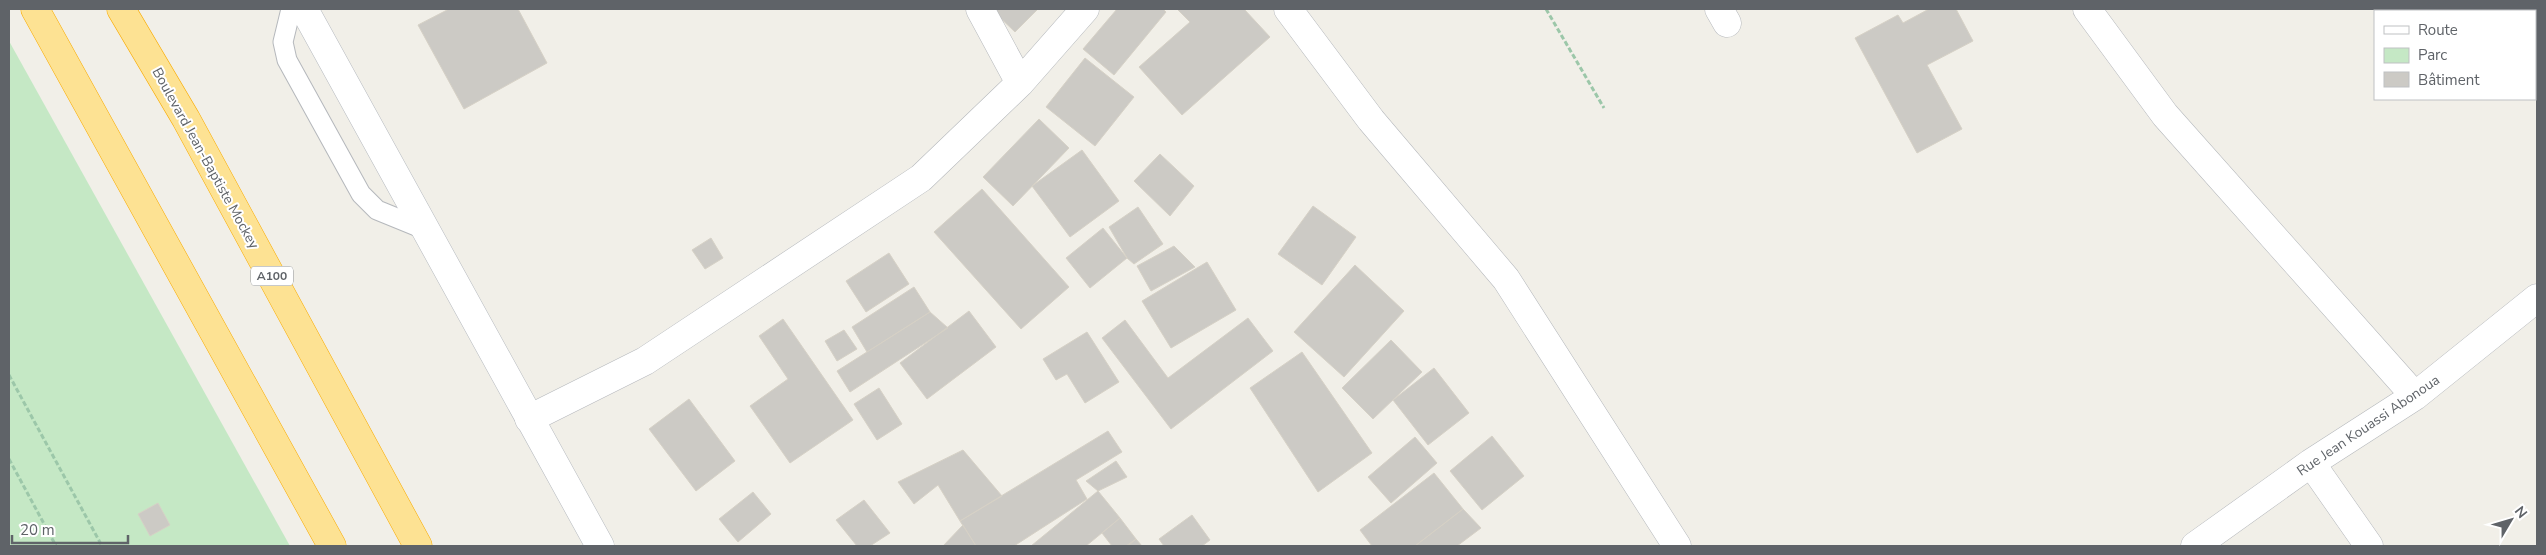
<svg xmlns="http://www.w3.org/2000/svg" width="2546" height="555" font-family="'Nunito Sans',sans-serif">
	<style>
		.green { fill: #c5e8c5 }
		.building { fill: #cccac5; stroke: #d6d1c6 }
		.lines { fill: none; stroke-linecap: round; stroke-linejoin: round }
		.lane-casing { stroke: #b5b8bc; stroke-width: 21 }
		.street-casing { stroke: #b5b8bc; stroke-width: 29 }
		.secondary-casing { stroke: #b6babf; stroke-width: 29 }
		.highway-casing { stroke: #f9ab00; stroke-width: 29 }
		.path { stroke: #9cc7a9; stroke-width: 3; stroke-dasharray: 5 2.5; stroke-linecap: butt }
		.lane { stroke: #fff; stroke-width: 19 }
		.street { stroke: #fff; stroke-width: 28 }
		.secondary { stroke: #fff; stroke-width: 28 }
		.highway { stroke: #fde293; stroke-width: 28 }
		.labels { text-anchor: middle; stroke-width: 4; stroke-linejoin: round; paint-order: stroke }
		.shield { fill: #fff; stroke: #8f9295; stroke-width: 1 }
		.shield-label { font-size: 12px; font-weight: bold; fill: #5f6368 }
		.street-label { font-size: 14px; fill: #5f6368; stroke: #fff }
	</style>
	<rect width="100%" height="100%" fill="#f1efe8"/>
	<path class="green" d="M9 41 290 546H9Z"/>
	<path class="building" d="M449 9H518L547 63 464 109 418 25Z
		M991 9H1038L1015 32Z
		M1117 9H1163L1166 12 1114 75 1083 49Z
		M1177 9H1244L1270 37 1182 115 1139 67 1190 22Z
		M1929 9H1956L1973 41 1927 65 1962 129 1917 153 1855 38 1898 15 1903 23Z
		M1085 58 1134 97 1095 146 1046 107Z
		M1039 119 1069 148 1013 206 983 177Z
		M1082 150 1119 201 1070 237 1032 186Z
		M1160 154 1194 186 1170 216 1134 181Z
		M982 189 1069 287 1021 329 934 232Z
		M1313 206 1356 237 1322 285 1278 254Z
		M1138 207 1163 244 1134 264 1127 258 1109 227Z
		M1103 228 1127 258 1090 288 1066 258Z
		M711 238 723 258 705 269 692 250Z
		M1174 246 1195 267 1151 291 1137 266Z
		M889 253 909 284 866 312 846 281Z
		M1207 262 1236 310 1171 348 1142 301Z
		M1355 265 1404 311 1344 377 1294 332Z
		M914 287 930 312 867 352 852 327Z
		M969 311 996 347 927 399 900 363Z
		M930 312 948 328 850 392 837 371Z
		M1248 318 1273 351 1171 429 1102 338 1125 320 1168 378Z
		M783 319 853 420 790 463 750 406 788 379 759 336Z
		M844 330 857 349 837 361 825 341Z
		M1087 332 1119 382 1085 403 1067 374 1056 380 1043 359Z
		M1391 340 1422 372 1373 419 1342 388Z
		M1302 352 1372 453 1318 492 1250 388Z
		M1434 368 1469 413 1428 445 1393 400Z
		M879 388 902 424 877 440 854 404Z
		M689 399 735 461 696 491 649 429Z
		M1108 431 1122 452 1076 480 1087 499 1014 546H976L960 521Z
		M1492 436 1524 476 1482 510 1450 471Z
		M1415 437 1437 463 1391 503 1368 477Z
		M963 450 1002 496 960 521 938 485 914 504 898 482Z
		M1116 461 1127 477 1098 491 1086 481Z
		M1434 473 1463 509 1415 546H1372L1360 530Z
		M1098 491 1120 518 1086 546H1031Z
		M753 492 771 514 738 542 719 519Z
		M864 500 890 533 870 546H857L836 520Z
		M158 503 170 525 150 536 138 514Z
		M1463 509 1481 528 1457 546H1415Z
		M1192 515 1210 540 1202 546H1164L1159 539Z
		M1120 518 1136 539 1128 546H1112L1102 533Z
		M963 525 976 546H943Z
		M1136 539 1142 546H1126Z"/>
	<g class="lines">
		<g class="lane-casing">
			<path id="lane" d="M291 9 283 42 287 60 361 194 377 210 426 230"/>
		</g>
		<g class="street-casing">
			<path id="street" d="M980 9 1020 83
				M1288 9 1371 120 1506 279 1677 546
				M1719 9 1727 23
				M2087 9 2165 115 2415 396
				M529 419 645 361 921 178 1020 83 1085 9
				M2311 463 2369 546
				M2195 546 2311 463 2415 396 2537 298"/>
		</g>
		<g class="secondary-casing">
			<path id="secondary" d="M304 9 600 546"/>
		</g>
		<g class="highway-casing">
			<path id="highway" d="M35 9 332 546
				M121 9 186 119 418 546"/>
		</g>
		<path class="path" d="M1546 9 1604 108
			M9 375 102 546
			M9 459 56 546"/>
		<use href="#lane" class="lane"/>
		<use href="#street" class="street"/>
		<use href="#secondary" class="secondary"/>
		<use href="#highway" class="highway"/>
	</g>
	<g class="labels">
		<rect class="shield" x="251" y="266.5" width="42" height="19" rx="4"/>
		<g class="shield-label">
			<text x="272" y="280">A100</text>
		</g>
		<g class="street-label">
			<text transform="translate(206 158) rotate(61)" y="5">Boulevard Jean-Baptiste Mockey</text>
			<text transform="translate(2368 425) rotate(-34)" y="5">Rue Jean Kouassi Abonoua</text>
		</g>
	</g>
	<rect width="2546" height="555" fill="none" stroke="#5f6368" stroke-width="20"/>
	<rect x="2374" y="10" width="162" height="90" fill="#ffffff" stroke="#bfc1c3"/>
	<rect x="2384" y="26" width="25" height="8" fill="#ffffff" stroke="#bfc1c3"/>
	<text x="2418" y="35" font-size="15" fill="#5f6368">Route</text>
	<rect x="2384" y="48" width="25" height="15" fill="#c5e8c5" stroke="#bfc1c3"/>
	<text x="2418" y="60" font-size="15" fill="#5f6368">Parc</text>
	<rect x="2384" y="72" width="25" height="15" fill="#cccac5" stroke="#bfc1c3"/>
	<text x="2418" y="85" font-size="15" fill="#5f6368">Bâtiment</text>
	<g transform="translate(2511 520) rotate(52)" stroke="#ffffff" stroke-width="4" paint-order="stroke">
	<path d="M0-4L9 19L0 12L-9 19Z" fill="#5f6368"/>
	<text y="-8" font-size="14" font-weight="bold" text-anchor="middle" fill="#5f6368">N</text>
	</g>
	<path d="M12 535v8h116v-8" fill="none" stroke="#5f6368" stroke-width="2.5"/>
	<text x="20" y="535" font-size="15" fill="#5f6368" stroke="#ffffff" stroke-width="4" paint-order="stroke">20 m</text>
</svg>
